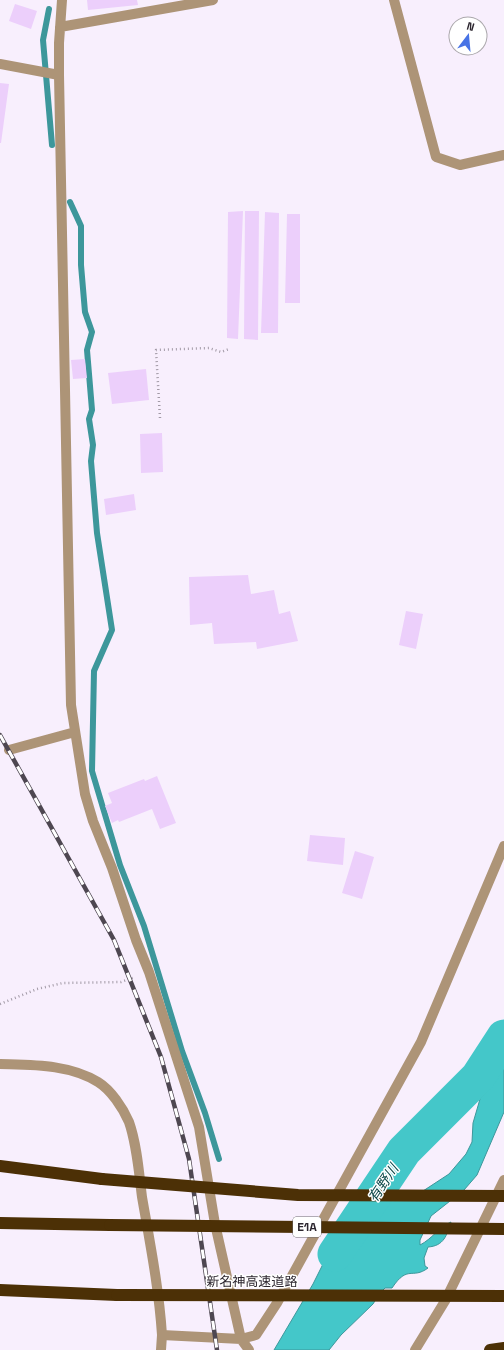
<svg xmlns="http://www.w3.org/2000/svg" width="504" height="1350" font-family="'Space Grotesk','Noto Sans JP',sans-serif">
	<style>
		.water { fill: #44c7c9; stroke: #3d979b }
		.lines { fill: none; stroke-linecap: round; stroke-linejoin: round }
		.stream { stroke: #3d979b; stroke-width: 6 }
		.river { stroke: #44c7c9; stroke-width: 35 }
		.building { fill: #eccffb }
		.path { stroke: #a29aa6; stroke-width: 2.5; stroke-dasharray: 1 3; stroke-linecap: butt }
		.minor { stroke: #ad9477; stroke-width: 10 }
		.highway { stroke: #4c3006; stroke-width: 12 }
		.rail-casing { stroke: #4e4751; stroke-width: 4.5 }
		.rail { stroke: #fff; stroke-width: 3; stroke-dasharray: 9; stroke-linecap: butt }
		.highway-bridge { stroke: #4c3006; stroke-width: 12 }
		.labels { text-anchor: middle; stroke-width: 3; stroke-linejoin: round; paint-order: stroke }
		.shield { fill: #fff; stroke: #6b676d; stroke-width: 1 }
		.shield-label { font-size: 12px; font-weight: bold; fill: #2c262f }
		.street-label { font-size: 13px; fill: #2c262f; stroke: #fff }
		.water-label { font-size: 14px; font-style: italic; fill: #0f494a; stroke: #fff }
	</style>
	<rect width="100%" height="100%" fill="#f8effd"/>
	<path class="water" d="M504 1052V1112L477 1175 464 1190 431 1216 420 1240V1245C432 1239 439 1227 451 1222 447 1235 444 1246 428 1247L424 1258 425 1266 428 1268C412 1280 408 1264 392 1288H385L380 1293 373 1304 341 1335 329 1350H274L313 1284 329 1252 349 1222V1217L352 1212 370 1214 380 1201 423 1191 449 1174 466 1154 472 1142 473 1123 480 1099 488 1090Z"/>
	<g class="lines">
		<path class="stream" d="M49 9 43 40 52 145
			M70 202 81 226V265L85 312 92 332 87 350 92 410 89 419 93 445 91 461 97 533 112 630 94 671 92 771 120 865 144 926 182 1051 205 1113 219 1159"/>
		<path class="river" d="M335 1254 404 1151 478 1077 504 1037"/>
	</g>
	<path class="building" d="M87 0H137L138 5 88 10Z
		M15 4 37 11 31 29 9 21Z
		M0 83 9 84 1 143H0Z
		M243 211 238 339 227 338 228 212Z
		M245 211H259L258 340 244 339Z
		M265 212 279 213 278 333H261Z
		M287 214H300V303H285Z
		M85 359 87 378 73 379 71 360Z
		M146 369 149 400 112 404 108 373Z
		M162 433 163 472 141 473 140 434Z
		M134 494 136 510 106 515 104 499Z
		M248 575 251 594 274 590 279 614 290 611 298 641 257 649 256 642 214 644 212 623 190 625 189 577Z
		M406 611 423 614 416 649 399 645Z
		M157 776 176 823 160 829 152 809 119 822 118 820 112 823 105 806 112 803 108 793 144 779 145 781Z
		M310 835 345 838 343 865 307 861Z
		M355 851 374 857 362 899 342 893Z"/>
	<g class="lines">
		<path class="path" d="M160 418 156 350 209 348 221 352 229 349
			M0 1004 37 989 63 983 121 982 135 977"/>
		<path class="minor" d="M62 0 59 43V75L71 705 85 794 93 821 112 868 136 940 149 972 199 1127 215 1224 241 1339 249 1350
			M394 0 436 157 460 165 504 155
			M60 27 213 0
			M0 64 59 75
			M9 750 75 732
			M0 1064C32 1065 69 1064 98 1082 111 1090 123 1108 129 1122 137 1145 139 1173 142 1197 150 1243 159 1289 162 1335
			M161 1350 162 1335 241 1339 256 1335 277 1303 421 1042 504 846
			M415 1350 445 1301 504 1180"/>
		<path class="highway" d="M0 1166 102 1179
			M0 1223 110 1225
			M0 1290 117 1295
			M490 1350 504 1348"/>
		<g class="rail-casing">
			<path id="rail" d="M0 735 114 940 161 1057 189 1159 217 1350"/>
		</g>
		<use href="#rail" class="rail"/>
		<path class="highway-bridge" d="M102 1179 298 1195 504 1196
			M110 1225 504 1229
			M117 1295 504 1296"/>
	</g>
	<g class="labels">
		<rect class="shield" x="293" y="1217" width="28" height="20" rx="3"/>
		<g class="shield-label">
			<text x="307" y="1231">E1A</text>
		</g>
		<g class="street-label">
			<text x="252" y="1286">新名神高速道路</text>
		</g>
		<g class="water-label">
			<text transform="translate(383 1183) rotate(-56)" y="5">有野川</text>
		</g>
	</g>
	<g transform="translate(468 36) rotate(16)"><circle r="19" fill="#ffffff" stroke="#aba8ac"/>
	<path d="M0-3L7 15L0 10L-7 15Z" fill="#4873e5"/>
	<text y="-6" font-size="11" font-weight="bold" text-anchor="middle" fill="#2c262f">N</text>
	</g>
</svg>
